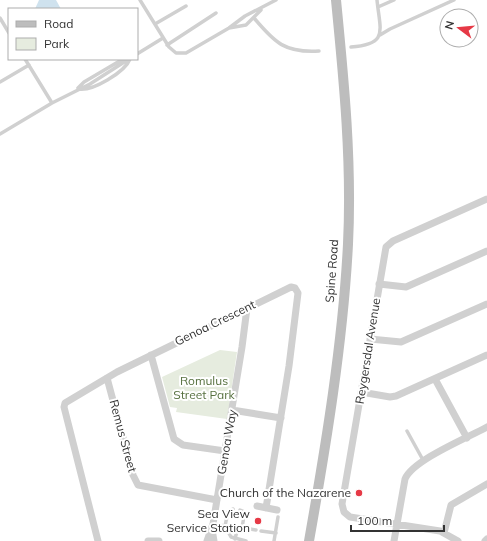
<svg xmlns="http://www.w3.org/2000/svg" width="487" height="541" font-family="Mulish,sans-serif">
	<style>
		.green { fill: #e6ecdf }
		.water { fill: #cfe2ee }
		.lines { fill: none; stroke-linecap: round; stroke-linejoin: round }
		.lane { stroke: #d0d0d0; stroke-width: 3.5 }
		.street { stroke: #d0d0d0; stroke-width: 7 }
		.secondary { stroke: #bdbdbd; stroke-width: 10 }
		.poi-dot { fill: #e63946; stroke: #fff; stroke-width: 1.5 }
		.labels { text-anchor: middle; stroke-width: 4; stroke-linejoin: round; paint-order: stroke }
		.street-label { font-size: 12px; fill: #333; stroke: #fff }
		.park-label { font-size: 12px; fill: #56703f; stroke: #fff }
		.poi-label { font-size: 12px; fill: #333; stroke: #fff; text-anchor: end }
	</style>
	<rect width="100%" height="100%" fill="#fff"/>
	<path class="green" d="M220 350 237 352 227 419 176 412 177 408 170 407 162 377Z"/>
	<path class="water" d="M39 0H56L61 9H35Z"/>
	<g class="lines">
		<path class="lane" d="M140 0 169 47 176 53H186L229 28 245 16 276 0
			M378 7 394 0
			M0 18 9 33
			M254 18C275 43 285 53 319 51
			M155 24 186 6
			M229 28 246 25 261 10
			M380 35 390 29 454 0
			M167 45 216 13
			M351 47C389 44 380 31 377 0
			M137 54 163 38
			M25 59 52 103
			M0 82 29 65
			M78 88 84 82 123 59
			M78 89C92 92 125 72 130 59
			M0 134 52 103 90 84 129 59
			M407 431 423 460
			M233 509 228 512 225 526 231 537 246 541
			M240 510 245 512 242 527
			M213 524 225 526
			M261 531 276 533
			M235 539 238 527 256 530
			M274 541 278 517"/>
		<path class="street" d="M379 284 406 287 487 251
			M370 339 401 342 487 304
			M151 355 174 439 183 445 225 451
			M107 378 133 475 138 485 217 500
			M435 379 467 438
			M361 392 390 397 396 396 487 355
			M232 410 281 418
			M257 506 277 510
			M212 529 214 541
			M444 533 451 505 487 484
			M98 541 64 407 65 403 117 372 291 287 295 288 298 293 289 366 266 508
			M148 541H159
			M207 541 213 524 242 347 247 308
			M394 541 405 479C413 460 467 438 487 427
			M458 541 440 531 350 517 344 512 342 504 386 247 393 241 487 199
			M485 541 487 539"/>
		<path class="secondary" d="M309 541C326 445 343 342 348 244 352 163 344 81 336 0"/>
	</g>
	<g class="poi-dot">
		<circle cx="359" cy="493" r="4"/>
		<circle cx="258" cy="521" r="4"/>
	</g>
	<g class="labels">
		<g class="street-label">
			<text transform="translate(332 271) rotate(-86)" y="4">Spine Road</text>
			<text transform="translate(215 323) rotate(-26)" y="4">Genoa Crescent</text>
			<text transform="translate(368 351) rotate(-81)" y="4">Reygersdal Avenue</text>
			<text transform="translate(123 436) rotate(75)" y="4">Remus Street</text>
			<text transform="translate(227 442) rotate(-80)" y="4">Genoa Way</text>
		</g>
		<g class="park-label">
			<text x="204" y="385">Romulus<tspan x="204" dy="14">Street Park</tspan></text>
		</g>
		<g class="poi-label">
			<text x="351" y="497">Church of the Nazarene</text>
			<text x="250" y="518">Sea View<tspan x="250" dy="14">Service Station</tspan></text>
		</g>
	</g>
	<rect x="8" y="8" width="130" height="52" fill="#ffffff" stroke="#adadad"/>
	<rect x="16" y="21" width="20" height="6" fill="#bdbdbd" stroke="#adadad"/>
	<text x="44" y="28" font-size="12" fill="#333333">Road</text>
	<rect x="16" y="38" width="20" height="12" fill="#e6ecdf" stroke="#adadad"/>
	<text x="44" y="48" font-size="12" fill="#333333">Park</text>
	<g transform="translate(459 28) rotate(286)"><circle r="19" fill="#ffffff" stroke="#adadad"/>
	<path d="M0-3L7 15L0 10L-7 15Z" fill="#e63946"/>
	<text y="-6" font-size="11" font-weight="bold" text-anchor="middle" fill="#333333">N</text>
	</g>
	<path d="M351 525v6h93v-6" fill="none" stroke="#333333" stroke-width="2"/>
	<text x="357" y="525" font-size="12" fill="#333333" stroke="#ffffff" stroke-width="3" paint-order="stroke">100 m</text>
</svg>
